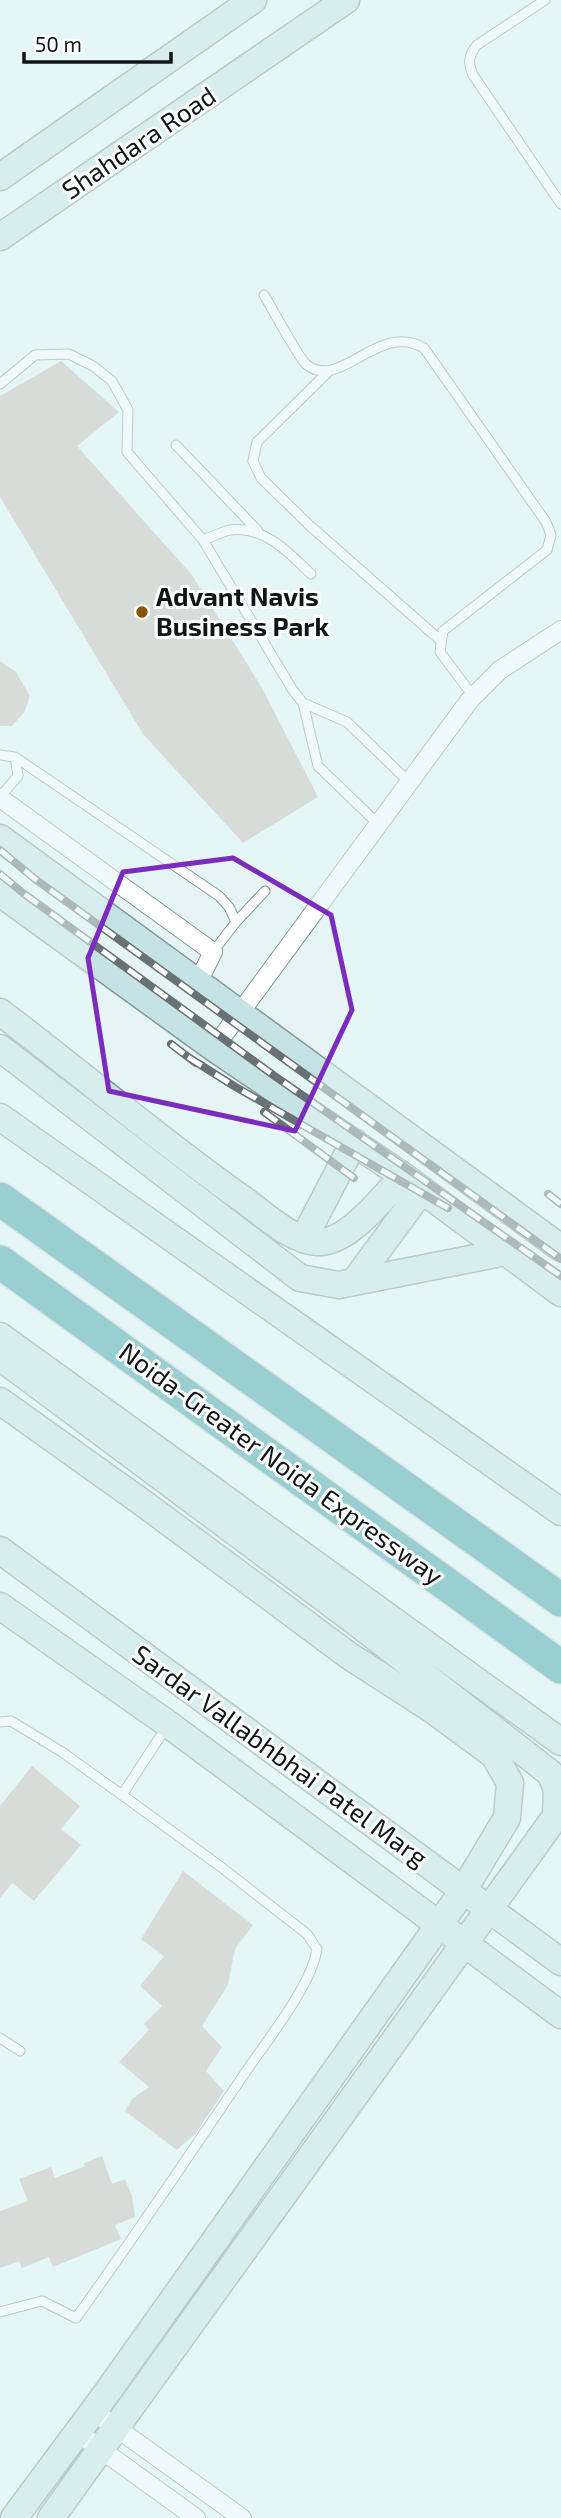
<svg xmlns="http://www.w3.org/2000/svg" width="561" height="2518" font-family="'Exo 2',sans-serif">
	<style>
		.building { fill: #c7bdb4 }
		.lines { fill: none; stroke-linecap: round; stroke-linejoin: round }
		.lane-casing { stroke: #889798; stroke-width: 11 }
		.street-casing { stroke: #889798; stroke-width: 20 }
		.secondary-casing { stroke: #889798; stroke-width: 29 }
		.highway-casing { stroke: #cfd0d0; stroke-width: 36 }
		.lane { stroke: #fff; stroke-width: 9 }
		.street { stroke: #fff; stroke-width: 18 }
		.secondary { stroke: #c5e2e4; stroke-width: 26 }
		.highway { stroke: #3fa0a6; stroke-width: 33 }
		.rail-casing { stroke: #687273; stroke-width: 8 }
		.rail { stroke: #fff; stroke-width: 5; stroke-dasharray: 16; stroke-linecap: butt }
		.marked { fill: none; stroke: #7b2cbf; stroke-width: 5; stroke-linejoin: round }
		.poi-dot { fill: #895301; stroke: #fff; stroke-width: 2.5 }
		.labels { text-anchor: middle; stroke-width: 6; stroke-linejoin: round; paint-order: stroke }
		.street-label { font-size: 26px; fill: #101616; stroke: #fff }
		.poi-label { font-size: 26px; font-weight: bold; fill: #101616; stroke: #fff; text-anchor: start }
	</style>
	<rect width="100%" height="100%" fill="#e5f5f6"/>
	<path class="building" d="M61 361 119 412 77 446 192 575 262 688 318 797 243 843 143 734 0 497V396Z
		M0 661 16 672 30 696 25 711 12 726H0Z
		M32 1766 80 1806 61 1829 81 1845 34 1901 12 1883 0 1898V1806Z
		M183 1871 253 1925 235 1949 228 1985 202 2026 222 2047 206 2071 224 2091 196 2133 177 2150 125 2111 132 2099 149 2087 119 2062 149 2030 144 2024 162 2006 140 1986 164 1956 141 1939Z
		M102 2156 112 2184 125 2179 132 2196 135 2217 115 2225 121 2239 53 2267 49 2257 22 2268 19 2261 0 2268V2211L28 2201 19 2179 51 2167 55 2178 85 2166 84 2163Z"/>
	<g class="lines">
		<g class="lane-casing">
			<path id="lane" d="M545 0 477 45C468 56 468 63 473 75L561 204
				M264 295C272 308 299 359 307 365 341 391 379 321 424 348L546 522 551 535 547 550 443 631 440 652 473 696
				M329 371 257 442 253 461 261 478 308 524 440 640
				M0 384 35 355 69 354 93 366 112 381 128 410 127 452 203 540 292 689 303 703
				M176 445 258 531
				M203 540C212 537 221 532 230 530 265 526 288 552 311 574
				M0 755 15 757 18 776 0 797
				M15 757 219 896 229 907 236 922 213 952
				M378 824 318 766 303 703 347 722 409 782
				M236 922 265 891
				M0 1722 11 1721 62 1752 122 1795
				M0 2038 20 2051
				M0 2312 42 2301 76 2318C134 2238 189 2155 245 2073 267 2040 311 1987 317 1949L307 1934 221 1867 122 1795 167 1726"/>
		</g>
		<g class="street-casing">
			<path id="street" d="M0 798 213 952 198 982
				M214 1048 469 701 500 670 561 630
				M93 2411 242 2518
				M77 2432 196 2518"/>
		</g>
		<g class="secondary-casing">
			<path id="secondary" d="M0 177 253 0
				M0 237 346 0
				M0 838 561 1248
				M0 893 214 1048 403 1176 561 1293
				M0 1012C82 1074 160 1141 244 1200 265 1215 290 1240 317 1242 348 1244 384 1196 403 1176
				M0 1048 300 1278 339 1285 506 1252
				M0 1117 561 1512
				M304 1238 354 1142
				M354 1282 422 1190
				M0 1336 561 1742
				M0 1357 352 1619 550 1773 557 1789 556 1816 51 2518
				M0 1401 143 1503 348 1655 433 1710 494 1755 510 1783 507 1818 463 1891 106 2394 14 2518
				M0 1550 561 1962
				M0 1606 168 1724 561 2015"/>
		</g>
		<g class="highway-casing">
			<path id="highway" d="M0 1199 561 1600
				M0 1262 561 1667"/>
		</g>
		<use href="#lane" class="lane"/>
		<use href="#street" class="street"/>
		<use href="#secondary" class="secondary"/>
		<use href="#highway" class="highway"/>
		<g class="rail-casing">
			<path id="rail" d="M0 850 35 879 561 1259
				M0 874 23 893 276 1077 561 1276
				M171 1044 196 1063
				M188 1057 234 1086 448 1208
				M264 1112 354 1178
				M548 1194 561 1204"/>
		</g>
		<use href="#rail" class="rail"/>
	</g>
	<path d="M0 0H561V2518H0ZM233 858 331 915 352 1010 295 1131 109 1091 88 958 123 872Z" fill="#e5f5f6" fill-opacity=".55" fill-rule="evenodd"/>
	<path class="marked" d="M233 858 331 915 352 1010 295 1131 109 1091 88 958 123 872Z"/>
	<circle class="poi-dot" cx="142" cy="612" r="7"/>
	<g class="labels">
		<g class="street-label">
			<text transform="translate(139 143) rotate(-34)" y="9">Shahdara Road</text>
			<text transform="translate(281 1464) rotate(36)" y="9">Noida-Greater Noida Expressway</text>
			<text transform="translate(280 1756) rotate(36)" y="9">Sardar Vallabhbhai Patel Marg</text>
		</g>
		<g class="poi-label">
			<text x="156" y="606">Advant Navis<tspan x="156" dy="30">Business Park</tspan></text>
		</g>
	</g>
	<path d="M24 52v10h147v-10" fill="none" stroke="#101616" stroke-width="3.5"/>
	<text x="35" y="52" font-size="21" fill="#101616" stroke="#ffffff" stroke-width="5" paint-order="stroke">50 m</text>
</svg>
